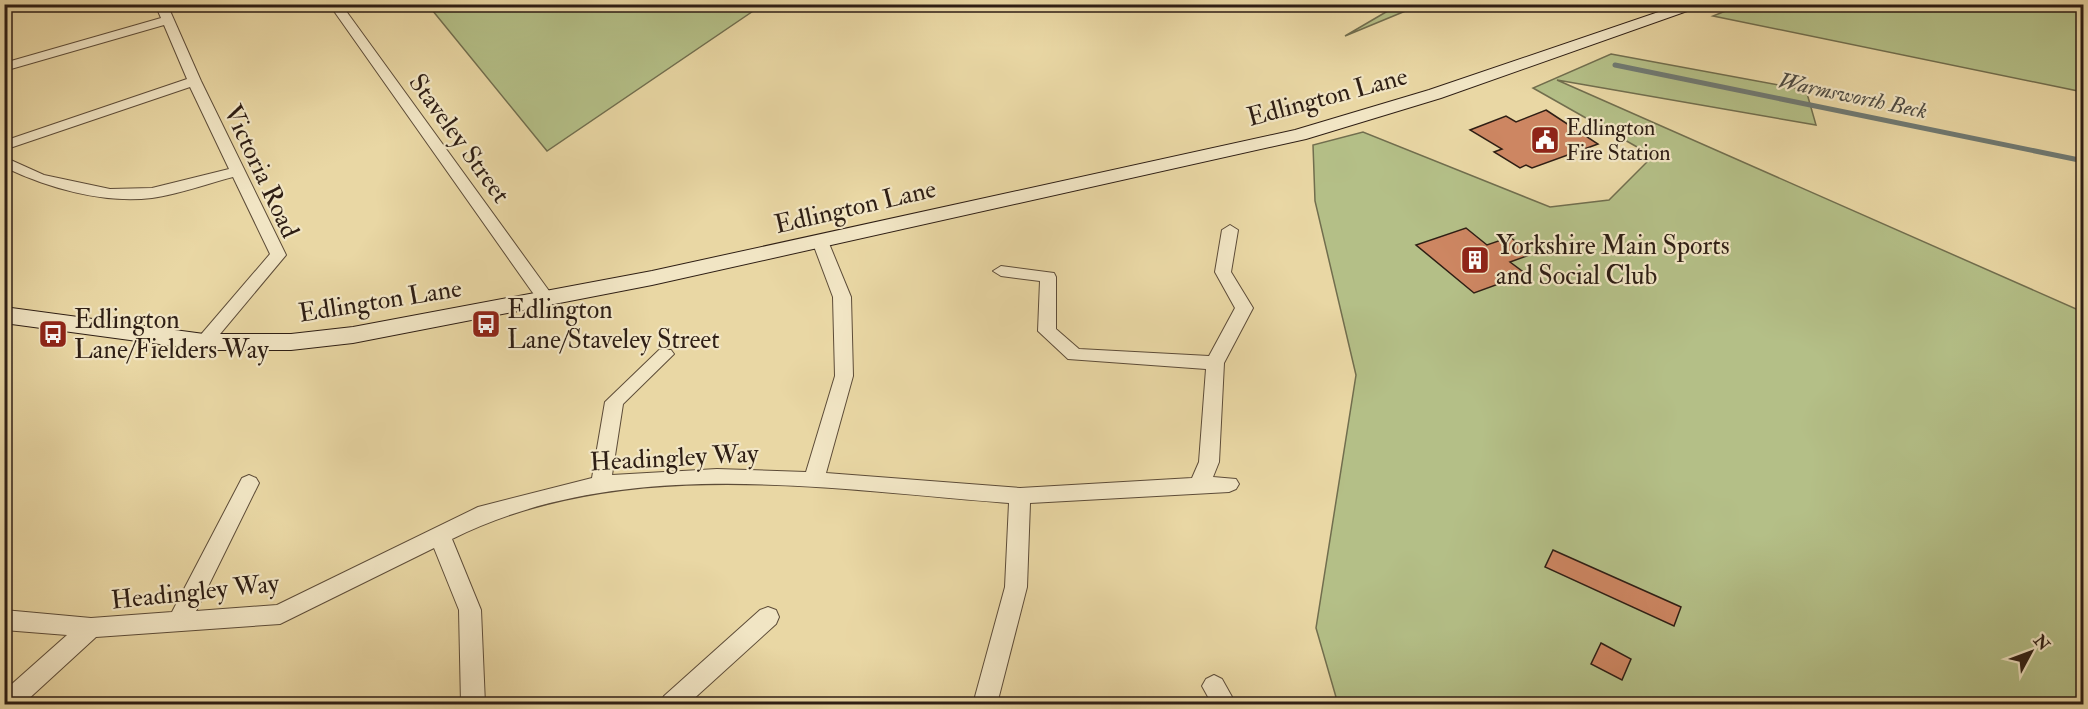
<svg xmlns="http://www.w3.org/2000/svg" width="2088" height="709" font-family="'IM FELL Double Pica',serif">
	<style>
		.green { fill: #b4bf87; stroke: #716e4e; stroke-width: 1.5 }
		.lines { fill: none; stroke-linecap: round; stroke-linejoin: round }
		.stream { stroke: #707a73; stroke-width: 5 }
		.building { fill: #cd8662; stroke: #2e1e14; stroke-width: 1.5 }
		.minor-casing { stroke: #5d4c38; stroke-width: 2 }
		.secondary-casing { stroke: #2e1e14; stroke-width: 2 }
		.minor { fill: #f1e5c4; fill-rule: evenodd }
		.secondary { fill: #f1e5c4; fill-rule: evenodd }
		.labels { text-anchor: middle; stroke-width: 4.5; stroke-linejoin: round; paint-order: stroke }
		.far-water-label { font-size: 22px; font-style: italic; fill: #4f4c43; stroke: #f1e5c4 }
		.far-poi-label { font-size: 22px; fill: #2e1e14; stroke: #f1e5c4; text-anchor: start }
		.street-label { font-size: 26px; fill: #2e1e14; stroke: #f1e5c4 }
		.poi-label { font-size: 26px; fill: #2e1e14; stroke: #f1e5c4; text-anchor: start }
	</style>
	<rect width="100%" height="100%" fill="#e9d7a4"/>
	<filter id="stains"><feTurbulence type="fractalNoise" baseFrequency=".00333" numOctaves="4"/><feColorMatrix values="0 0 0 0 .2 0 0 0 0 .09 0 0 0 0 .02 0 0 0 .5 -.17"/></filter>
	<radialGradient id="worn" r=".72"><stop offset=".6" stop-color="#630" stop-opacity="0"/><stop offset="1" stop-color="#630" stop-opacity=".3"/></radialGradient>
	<path class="green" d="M1398 4 1420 5 1345 36 1398 5Z
		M1743 4 2083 5V92L1713 16Z
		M428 5H762L547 151Z
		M1611 54 1806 90 1816 125 1557 80 2083 312V704H1338L1316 628 1356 375 1315 201 1313 145 1363 132 1550 207 1609 200 1653 156 1533 88Z"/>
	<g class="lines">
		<path class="stream" d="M1615 65 2084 161"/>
	</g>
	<path class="building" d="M1546 110 1598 144 1532 168 1526 165 1520 168 1494 152 1502 149 1470 130 1506 116 1516 122Z
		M1466 228 1487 245 1510 237 1532 254 1510 262 1526 274 1474 293 1416 245Z
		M1553 550 1681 607 1674 626 1545 567Z
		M1601 643 1631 659 1622 680 1591 664Z"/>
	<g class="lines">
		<g class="minor-casing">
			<path id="minor" d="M155 4H167L201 81 286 255 210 346 204 348 195 342 198 338 270 254 233 177C206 184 179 194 152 198 103 204 48 188 4 167V157L44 175 110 189 152 188 229 169 190 87 4 150V141L187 79 164 25 4 71V63L161 18Z
				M329 4H341L552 295 555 299 552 303H540Z
				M1230 225 1238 230 1231 272 1253 308 1224 363 1219 462 1213 477 1236 479 1239 484 1236 489 1229 492 1030 503 1027 587 997 704H973L1005 587 1009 503C827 489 622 454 452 539L481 610 485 704H461L459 610 434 548 280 624 96 637 23 704H4V691L67 635 4 630V610L91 618 172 612 242 478 249 475 256 478 259 483 196 611 277 605 478 507 592 478 605 402 659 350H671L674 354 623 404 612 475 717 469 806 472 835 376 833 297 812 241 820 236 828 241 851 297 853 376 826 473 1020 488 1192 478 1199 462 1206 369 1068 359 1038 331 1040 281 1001 276 993 271 1001 266 1054 273 1056 277V329L1079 349 1209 356 1235 308 1215 272 1222 230Z
				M768 607 776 610 779 617 776 624 688 704H660L664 696 760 610Z
				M1214 675 1222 679 1236 704H1212L1202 686 1206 679Z"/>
		</g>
		<g class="secondary-casing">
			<path id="secondary" d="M1682 4H1707L1441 98 1306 139 652 285 353 343 291 350H204L4 323V307L204 334H291L353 327 652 271 1295 130 1429 90Z"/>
		</g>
		<use href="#minor" class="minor"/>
		<use href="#secondary" class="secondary"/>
	</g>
	<defs>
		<g id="civic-square" transform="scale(1.5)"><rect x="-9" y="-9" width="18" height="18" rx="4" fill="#8f2418" stroke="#f1e5c4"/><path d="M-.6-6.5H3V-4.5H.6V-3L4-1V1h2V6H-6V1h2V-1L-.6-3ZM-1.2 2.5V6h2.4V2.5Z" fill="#fff"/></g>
		<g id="building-square" transform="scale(1.5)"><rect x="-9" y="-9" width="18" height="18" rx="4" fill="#8f2418" stroke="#f1e5c4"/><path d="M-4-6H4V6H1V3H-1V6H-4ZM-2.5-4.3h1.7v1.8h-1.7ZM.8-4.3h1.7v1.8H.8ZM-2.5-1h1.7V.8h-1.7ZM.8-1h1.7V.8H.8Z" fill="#fff"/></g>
		<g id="bus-square" transform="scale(1.5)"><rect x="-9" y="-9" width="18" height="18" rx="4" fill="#8f2418" stroke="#f1e5c4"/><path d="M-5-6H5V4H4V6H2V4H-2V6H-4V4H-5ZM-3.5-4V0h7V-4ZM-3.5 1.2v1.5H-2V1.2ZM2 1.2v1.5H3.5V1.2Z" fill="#fff"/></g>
	</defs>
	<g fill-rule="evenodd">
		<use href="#civic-square" x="1545" y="140"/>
		<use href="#building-square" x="1475" y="260"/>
		<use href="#bus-square" x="486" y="324"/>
		<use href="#bus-square" x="53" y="334"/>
	</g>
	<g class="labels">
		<g class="far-water-label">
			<text transform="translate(1853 95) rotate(12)" y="8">Warmsworth Beck</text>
		</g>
		<g class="far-poi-label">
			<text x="1566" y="135">Edlington<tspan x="1566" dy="25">Fire Station</tspan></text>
		</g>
		<g class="street-label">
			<text transform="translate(1327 96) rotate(-15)" y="9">Edlington Lane</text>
			<text transform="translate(460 138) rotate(54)" y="9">Staveley Street</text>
			<text transform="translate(262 171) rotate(65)" y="9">Victoria Road</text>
			<text transform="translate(855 206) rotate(-13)" y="9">Edlington Lane</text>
			<text transform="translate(380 300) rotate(-9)" y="9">Edlington Lane</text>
			<text transform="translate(674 457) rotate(-3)" y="9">Headingley Way</text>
			<text transform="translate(195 591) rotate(-6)" y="9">Headingley Way</text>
		</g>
		<g class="poi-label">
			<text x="1496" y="254">Yorkshire Main Sports<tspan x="1496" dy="30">and Social Club</tspan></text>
			<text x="507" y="318">Edlington<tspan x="507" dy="30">Lane/Staveley Street</tspan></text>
			<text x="74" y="328">Edlington<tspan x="74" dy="30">Lane/Fielders Way</tspan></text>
		</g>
	</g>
	<rect width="2088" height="709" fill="none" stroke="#e9d7a4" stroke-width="24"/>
	<rect x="6" y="6" width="2076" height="697" fill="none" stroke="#2e1e14" stroke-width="3"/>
	<rect x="12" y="12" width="2064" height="685" fill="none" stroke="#2e1e14" stroke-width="1.5"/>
	<g transform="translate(2031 652) rotate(49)" stroke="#f1e5c4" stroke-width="4.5" paint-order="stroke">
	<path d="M0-4.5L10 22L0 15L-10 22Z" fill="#2e1e14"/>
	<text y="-9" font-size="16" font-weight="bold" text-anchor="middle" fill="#2e1e14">N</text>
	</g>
	<rect width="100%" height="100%" filter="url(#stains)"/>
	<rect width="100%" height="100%" fill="url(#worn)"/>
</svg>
